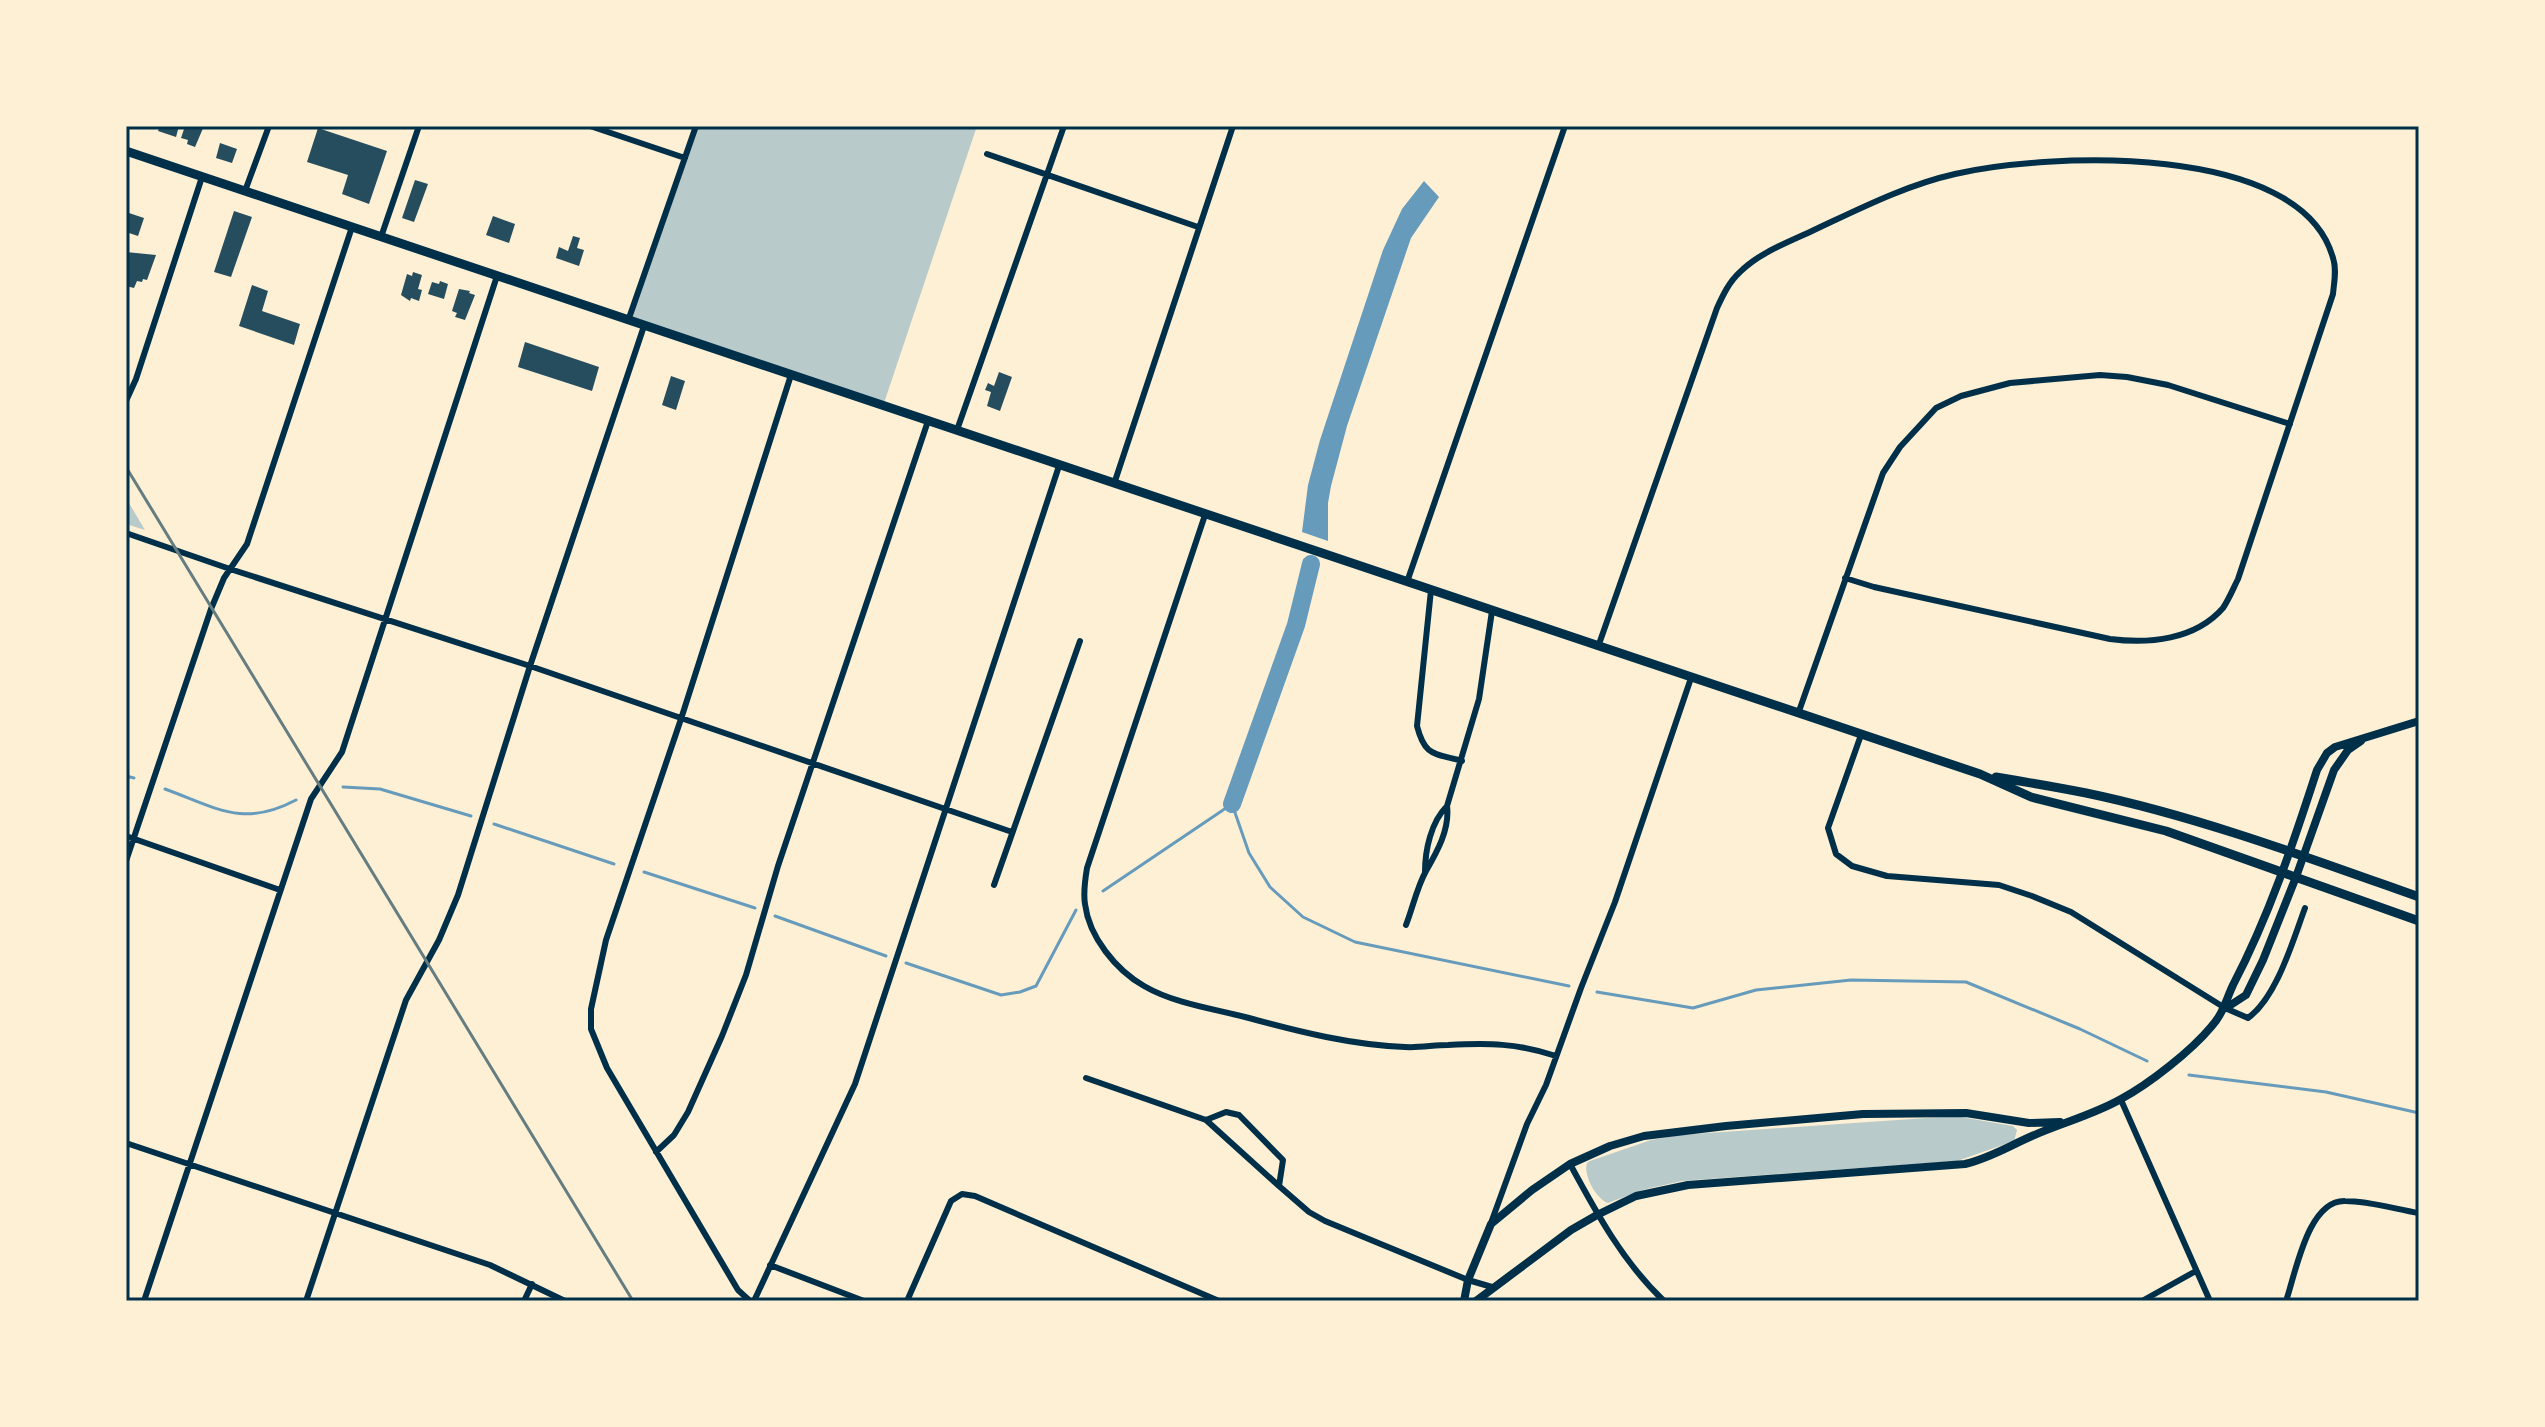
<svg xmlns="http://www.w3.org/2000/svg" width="2545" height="1427" font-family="Quicksand,sans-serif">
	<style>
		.green { fill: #b9caca }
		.water { fill: #669bbc }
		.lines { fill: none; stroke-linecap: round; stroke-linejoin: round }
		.stream { stroke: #669bbc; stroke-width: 3 }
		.river { stroke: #669bbc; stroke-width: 18 }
		.building { fill: #264d5e }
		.minor { stroke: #003049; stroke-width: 6 }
		.tertiary { stroke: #003049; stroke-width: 8 }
		.secondary { stroke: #003049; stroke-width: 9 }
		.rail { stroke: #657d81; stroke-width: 3 }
		.neatline { fill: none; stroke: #003049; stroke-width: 3 }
	</style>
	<rect width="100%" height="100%" fill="#fdf0d5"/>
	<path class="green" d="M696 126H977L883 406 628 321Z
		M126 498 145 530 126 524Z
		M1955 1116 2013 1126 2017 1130 2014 1141 1957 1161 1682 1181 1642 1190 1608 1203C1596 1199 1583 1175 1587 1163L1590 1161 1651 1140 1679 1135Z"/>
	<path class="water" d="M1424 181 1439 197 1411 238 1347 426 1331 486 1328 503V541L1302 532 1308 485 1320 440 1383 250 1402 209Z"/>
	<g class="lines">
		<path class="stream" d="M126 776 134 778
			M343 787 380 789 471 816
			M165 789C217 808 243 828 296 800
			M494 824 614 864
			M644 872 755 908
			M1103 891 1232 804 1249 853 1270 887 1303 917 1355 942 1569 986
			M775 916 886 956
			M906 963 1001 995 1020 992 1036 986 1076 910
			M1597 992 1693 1008 1756 990 1851 980 1966 982 2080 1029 2147 1061
			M2189 1075 2326 1092 2419 1113"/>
		<path class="river" d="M1232 804 1296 625 1311 564"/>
	</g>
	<path class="building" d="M160 126H179L176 137 158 131Z
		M185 126H204L195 147 187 144 188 140 181 138Z
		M318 128 387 151 369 204 342 194 348 175 307 162Z
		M220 143 237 149 232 163 216 158Z
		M415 180 428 184 414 222 402 218Z
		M234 211 252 217 231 277 214 272Z
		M126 212 144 218 138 236 126 232Z
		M493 216 515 224 509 243 486 235Z
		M573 236 580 238 577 248 584 250 579 266 556 258 559 247 568 251Z
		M126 252 156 255 147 280 143 279 142 282 137 281 134 288 126 286Z
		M413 272 422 275 418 289 422 290 419 301 411 298 410 301 401 295 407 274 412 276Z
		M440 281 448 284 444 299 428 294 432 282 439 284Z
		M252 285 268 291 262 311 300 324 294 345 239 326Z
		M459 289 470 291 469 293 475 295 465 320 455 317 457 313 452 311Z
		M525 342 599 367 592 391 518 367Z
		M999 372 1012 377 1000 411 987 406 991 392 985 390 988 383 994 386Z
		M671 376 685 381 676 410 662 405Z"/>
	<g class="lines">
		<path class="minor" d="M590 126 685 158
			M987 154 1198 227
			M245 191 269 126
			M381 237 419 126
			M628 321 696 126
			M126 401 136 379 202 177
			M957 430 1064 126
			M1114 484 1233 126
			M1205 515 1087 868C1085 880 1083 892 1085 904 1089 937 1116 970 1144 986 1175 1004 1215 1009 1249 1018 1300 1032 1352 1045 1405 1047 1419 1048 1434 1045 1448 1045 1488 1043 1517 1043 1556 1056
			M126 533 230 569 530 666 1012 832
			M1407 582 1565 126
			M1431 590 1417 726C1425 757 1434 753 1462 761
			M1598 647 1717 308C1723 295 1729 282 1740 272 1760 252 1789 242 1814 230 1859 209 1906 185 1955 174 2046 153 2301 141 2333 258 2337 270 2334 282 2333 294L2238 579C2233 589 2229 599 2223 608 2195 640 2149 644 2110 639L1874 587 1845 578
			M1798 714 1883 473 1900 447 1936 408 1961 396 2010 383 2100 375 2127 377 2168 385 2290 424
			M1861 735 1828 828 1836 854 1852 866 1887 876 1999 885 2032 896 2071 912 2225 1008 2248 1018C2277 997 2293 940 2305 908
			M126 836 280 890
			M126 861 211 609 224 578 247 544 352 227
			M1425 872C1425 850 1431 822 1447 806
			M994 885 1080 641
			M1406 925C1413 907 1417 887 1426 871 1437 852 1450 829 1447 806L1479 699 1492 611
			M1086 1078 1206 1120 1226 1112 1239 1115 1283 1160 1279 1186 1309 1212 1325 1221 1468 1280 1492 1287
			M2121 1100 2210 1301
			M1206 1120 1279 1186
			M126 1143 490 1265 565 1301
			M656 1152 674 1135 688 1112 722 1036 746 975 778 866 928 421
			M1570 1164C1597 1214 1623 1262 1664 1301
			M1491 1223 1527 1124 1546 1085 1581 988 1615 902 1691 678
			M770 1265 864 1301
			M144 1301 311 799 342 752 497 276
			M306 1301 406 1000 439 940 458 895 530 666 644 326
			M524 1301 532 1284
			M750 1301 738 1290 607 1068 591 1029V1009L606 940 681 719 791 375
			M754 1301 855 1084 1059 466
			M907 1301 951 1201 962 1194 975 1196 1219 1301
			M2142 1301 2196 1271
			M2286 1301C2296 1272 2308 1200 2345 1201 2369 1201 2395 1209 2419 1213"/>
		<path class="tertiary" d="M2226 1008 2246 995 2263 960 2296 877 2334 770 2348 750 2361 741
			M1464 1301 1468 1280 1491 1224 1532 1190 1570 1164 1610 1146 1644 1136 1726 1126 1863 1114 1966 1113 2029 1123 2060 1122
			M1476 1301 1571 1230 1597 1215 1636 1196 1688 1185 1965 1164C1990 1158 2009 1146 2032 1136 2061 1123 2093 1115 2121 1099 2149 1084 2191 1051 2211 1027 2223 1014 2226 1000 2233 985 2269 916 2293 844 2317 770L2327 753 2335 747 2419 721"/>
		<path class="secondary" d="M126 151 1980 774 2031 797 2166 831 2419 921
			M1996 777C2026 782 2056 787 2086 793 2197 816 2312 859 2419 897"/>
		<path class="rail" d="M126 467 633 1301"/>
	</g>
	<rect width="2545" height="1427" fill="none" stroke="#fdf0d5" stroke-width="256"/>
	<rect x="128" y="128" width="2289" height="1171" class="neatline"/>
</svg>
